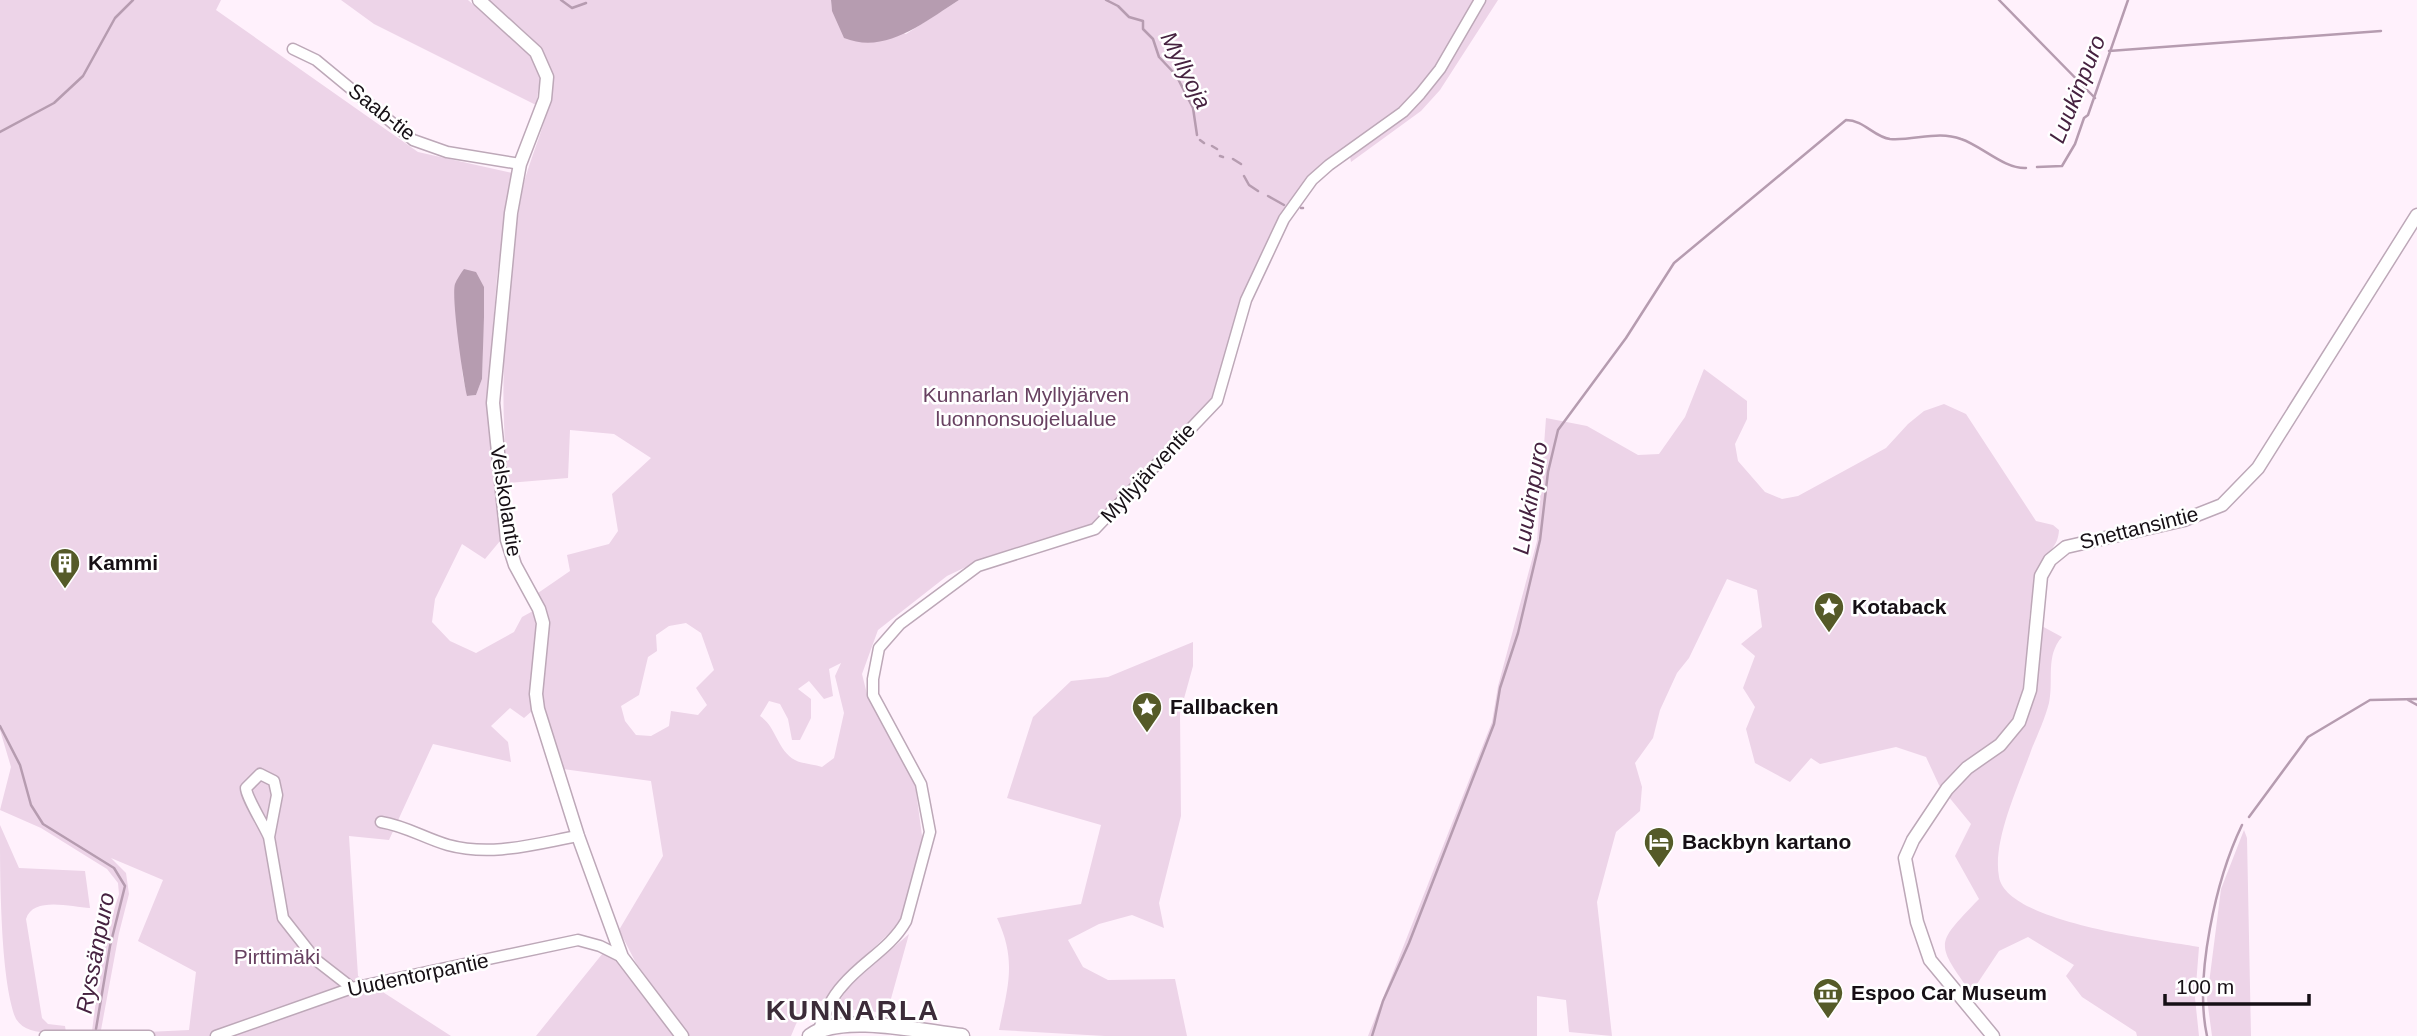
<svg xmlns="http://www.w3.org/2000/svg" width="2417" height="1036" font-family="Arial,sans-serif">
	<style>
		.green { fill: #edd4e8; fill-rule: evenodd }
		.water { fill: #b69cb0 }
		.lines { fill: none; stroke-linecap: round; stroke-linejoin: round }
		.stream { stroke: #b69cb0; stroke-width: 2.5 }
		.minor-casing { stroke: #bda8b8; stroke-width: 13 }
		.tertiary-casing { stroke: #bda8b8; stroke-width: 15 }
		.secondary-casing { stroke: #bda8b8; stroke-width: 17 }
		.minor { stroke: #fff; stroke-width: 10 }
		.tertiary { stroke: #fff; stroke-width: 12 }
		.secondary { stroke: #fff; stroke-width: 14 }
		.labels { text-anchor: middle; stroke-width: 5; stroke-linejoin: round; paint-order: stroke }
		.street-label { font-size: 21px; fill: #160f15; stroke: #fff }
		.park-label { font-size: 21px; fill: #684161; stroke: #fff }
		.poi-label { font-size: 21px; font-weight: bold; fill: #160f15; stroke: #fff; text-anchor: start }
		.water-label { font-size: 23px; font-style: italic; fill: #462240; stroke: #fff }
		.district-label { font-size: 28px; font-weight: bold; letter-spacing: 2px; fill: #3c2c39; stroke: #fff }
	</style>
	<rect width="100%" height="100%" fill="#fff1fc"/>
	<path class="green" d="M0 0H221L216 10 418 152 512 173 497 277 487 403 500 541 485 559 462 544 435 599 432 622 450 641 476 653 514 632 522 617 533 611C543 644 527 677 532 711L524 718 510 708 491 726 508 742 511 762 433 744 389 840 349 836 358 976 451 1036H64L189 1030 196 972 138 941 163 880 111 858 126 873 129 894 119 933 101 1030 92 1031 103 946 119 894 118 883 107 869 94 861 41 828 0 810 11 767 0 730ZM484 287 482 379 476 395 468 396C453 351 467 328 484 287Z
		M341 0H468L531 56 540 79 536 105 374 24Z
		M486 0H831L832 11 906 34 959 0H1498L1440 90 1421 111 1351 162 1349 151 1321 172 1266 253 1219 396 1116 508 1088 528 989 556 947 576 878 630 862 674 868 698 915 784 923 843 901 922 842 978 827 1000 813 1002 796 1024 791 1036H689L636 963 619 930 663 856 651 781 563 769C555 746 543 720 542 695 540 658 558 629 538 593L570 571 567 555 609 544 618 531 612 494 651 458 614 434 570 430 568 478 508 483C498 385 505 289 522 192 528 159 557 102 552 74 546 42 510 20 486 0ZM686 623 701 633 714 670 696 688 707 705 698 715 671 711 669 726 651 736 636 735 625 721 621 706 639 695 648 657 657 651 656 635 669 626ZM841 663 835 676 844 713 834 758 822 767C814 764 802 764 795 760 777 750 776 726 760 716L769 701 780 704 788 719 792 740H800L811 718V699L798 689 809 681 824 699 833 696 829 669Z
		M1704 369 1747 401V419L1735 444 1738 461 1765 492 1782 499 1798 496 1886 448 1908 424 1924 411 1944 404 1966 414 2036 521 2053 525 2059 530C2058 547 2049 549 2042 564 2033 580 2032 601 2029 619L2062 637C2045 656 2054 680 2049 703 2045 718 2038 734 2032 748 2020 783 1992 840 1999 877 2007 923 2159 940 2199 947L2195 998 2199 1036H2137L2136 1032 2082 997 2066 976 2074 965 2028 937 1999 951 1971 993C1935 942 1935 945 1979 899L1955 856 1971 824 1939 785 1926 757 1896 747 1820 764 1811 758 1790 782 1755 763 1746 729 1755 707 1743 688 1755 656 1741 644 1762 627 1757 590 1727 579 1689 658 1677 673 1660 710 1653 738 1635 763 1642 787 1640 811 1616 832 1597 902 1612 1036 1569 1032 1566 1000 1537 996V1036H1368L1492 722 1498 686 1537 541 1546 418 1587 426 1638 455 1659 454 1685 417Z
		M1193 642V666L1180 713 1181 816 1159 903 1164 928 1132 915 1099 924 1068 940 1083 967 1108 980 1175 979 1187 1036H1105L999 1030C1008 986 1017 961 997 918L1081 904 1101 825 1007 798 1033 717 1071 681 1108 677Z
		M0 825 19 868 85 871 90 908C71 907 33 896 26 919L42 1018 48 1024 65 1026 66 1032C49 1033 26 1035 16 1019 0 981 0 872 0 825Z
		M2244 830 2247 838 2251 1036H2212L2207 999 2221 889Z
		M909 934 887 1013 835 1008 849 986Z
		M607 948 678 1036H536Z"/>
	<path class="water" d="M831 0H959C924 22 886 55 844 38L832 11Z
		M464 269 476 272 484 287V317L482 379 476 395 467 396C463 379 451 297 455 284 457 279 461 273 464 269Z"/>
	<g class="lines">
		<path class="stream" d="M561 0 572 8 586 3
			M1106 0 1118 6 1129 17 1143 21V29L1153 39 1159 57 1176 75 1193 108 1197 135
			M1999 0 2095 98
			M2109 51 2381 31
			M0 132 54 103 83 76 115 18 133 0
			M1200 140 1204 143
			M1212 146 1217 149
			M1220 156 1223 157
			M1233 159 1241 164
			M2037 167 2062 166 2075 144 2084 118 2088 115 2128 0
			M1244 176 1249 185 1258 191
			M1268 196 1284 205
			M1301 208H1303
			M2408 700 2417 705
			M0 726 20 765 31 805 43 824 114 868 125 886 110 946 96 1029
			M2249 817 2308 737 2370 700 2417 699
			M1372 1036 1383 1001 1409 943 1494 724 1500 688 1518 633 1540 540 1548 472 1558 430 1626 338 1674 263 1846 120C1864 120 1874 137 1890 139 1914 141 1938 130 1961 139 1982 146 2004 169 2026 168
			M2207 1036C2194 977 2216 879 2242 825"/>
		<g class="minor-casing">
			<path id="minor" d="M293 49 316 60 413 140 447 152 520 164
				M381 822C406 826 424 838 448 845 492 857 534 844 578 836
				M269 837C264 825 246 797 246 788L260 774 274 781 277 795 269 837 283 918 316 960 352 988
				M819 1029C825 1013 831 998 843 985 862 962 891 948 906 921L930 832 921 784 873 695V679L879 648 900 624 978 566 1095 529 1217 401 1246 300 1284 219 1312 180 1329 165 1403 112 1420 94 1440 69 1480 0
				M45 1036H149
				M216 1036 352 988 578 940 600 946 622 957"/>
		</g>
		<g class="tertiary-casing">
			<path id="tertiary" d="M479 0 536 52 547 77 545 99 520 164 511 213 493 403 507 540 515 565 539 609 543 623 536 694 538 709 578 836 622 957 682 1036
				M1993 1036 1930 960 1917 922 1905 858 1913 840 1947 789 1967 768 2000 745 2019 722 2030 690 2041 576 2050 560 2066 547 2184 520 2222 505 2258 468 2417 215"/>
		</g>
		<g class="secondary-casing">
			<path id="secondary" d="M810 1036C842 1012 923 1032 962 1036"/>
		</g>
		<use href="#minor" class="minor"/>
		<use href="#tertiary" class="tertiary"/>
		<use href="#secondary" class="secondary"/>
	</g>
	<defs>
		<g id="building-pin" transform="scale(1.575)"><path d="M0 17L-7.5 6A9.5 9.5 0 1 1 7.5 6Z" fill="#555a28" stroke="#fff"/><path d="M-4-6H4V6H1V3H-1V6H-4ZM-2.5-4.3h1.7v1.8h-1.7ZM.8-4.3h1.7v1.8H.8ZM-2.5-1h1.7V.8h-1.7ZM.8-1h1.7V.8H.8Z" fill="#fff"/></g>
		<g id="sight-pin" transform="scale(1.575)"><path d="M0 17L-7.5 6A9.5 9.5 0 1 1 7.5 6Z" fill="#555a28" stroke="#fff"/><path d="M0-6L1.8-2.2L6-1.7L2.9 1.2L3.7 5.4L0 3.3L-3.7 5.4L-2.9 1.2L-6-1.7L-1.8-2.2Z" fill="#fff"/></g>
		<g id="hotel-pin" transform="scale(1.575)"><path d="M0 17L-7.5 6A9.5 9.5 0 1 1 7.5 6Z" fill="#555a28" stroke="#fff"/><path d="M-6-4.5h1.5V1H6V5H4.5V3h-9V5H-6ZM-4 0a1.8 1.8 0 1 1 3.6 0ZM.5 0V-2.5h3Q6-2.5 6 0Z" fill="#fff"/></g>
		<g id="museum-pin" transform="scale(1.575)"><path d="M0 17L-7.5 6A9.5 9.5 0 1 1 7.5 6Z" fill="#555a28" stroke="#fff"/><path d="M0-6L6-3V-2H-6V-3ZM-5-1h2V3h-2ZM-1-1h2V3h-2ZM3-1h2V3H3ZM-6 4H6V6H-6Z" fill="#fff"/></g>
	</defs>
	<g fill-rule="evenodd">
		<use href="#building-pin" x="65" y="563"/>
		<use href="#sight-pin" x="1829" y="607"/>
		<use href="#sight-pin" x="1147" y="707"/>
		<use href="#hotel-pin" x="1659" y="842"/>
		<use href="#museum-pin" x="1828" y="993"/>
	</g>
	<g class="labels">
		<g class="street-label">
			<text transform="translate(382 112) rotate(38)" y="7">Saab-tie</text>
			<text transform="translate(1148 473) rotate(-47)" y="7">Myllyjärventie</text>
			<text transform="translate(506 501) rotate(81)" y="7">Velskolantie</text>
			<text transform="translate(2139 528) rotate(-14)" y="7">Snettansintie</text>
			<text transform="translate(418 975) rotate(-12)" y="7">Uudentorpantie</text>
		</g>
		<g class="park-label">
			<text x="1026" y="402">Kunnarlan Myllyjärven<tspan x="1026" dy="24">luonnonsuojelualue</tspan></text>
			<text x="277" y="964">Pirttimäki</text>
		</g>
		<g class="poi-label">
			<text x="88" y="570">Kammi</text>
			<text x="1852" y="614">Kotaback</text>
			<text x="1170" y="714">Fallbacken</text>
			<text x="1682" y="849">Backbyn kartano</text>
			<text x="1851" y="1000">Espoo Car Museum</text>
		</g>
		<g class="water-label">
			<text transform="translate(1186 70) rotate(63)" y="8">Myllyoja</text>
			<text transform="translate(2077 89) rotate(-68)" y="8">Luukinpuro</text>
			<text transform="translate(1530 498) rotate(-80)" y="8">Luukinpuro</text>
			<text transform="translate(95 953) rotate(-79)" y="8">Ryssänpuro</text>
		</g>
		<g class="district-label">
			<text x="853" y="1020">KUNNARLA</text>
		</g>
	</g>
	<path d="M2165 994v10h144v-10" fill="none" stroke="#160f15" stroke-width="3.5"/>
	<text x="2176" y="994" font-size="21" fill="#160f15" stroke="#ffffff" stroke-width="5" paint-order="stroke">100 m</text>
</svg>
